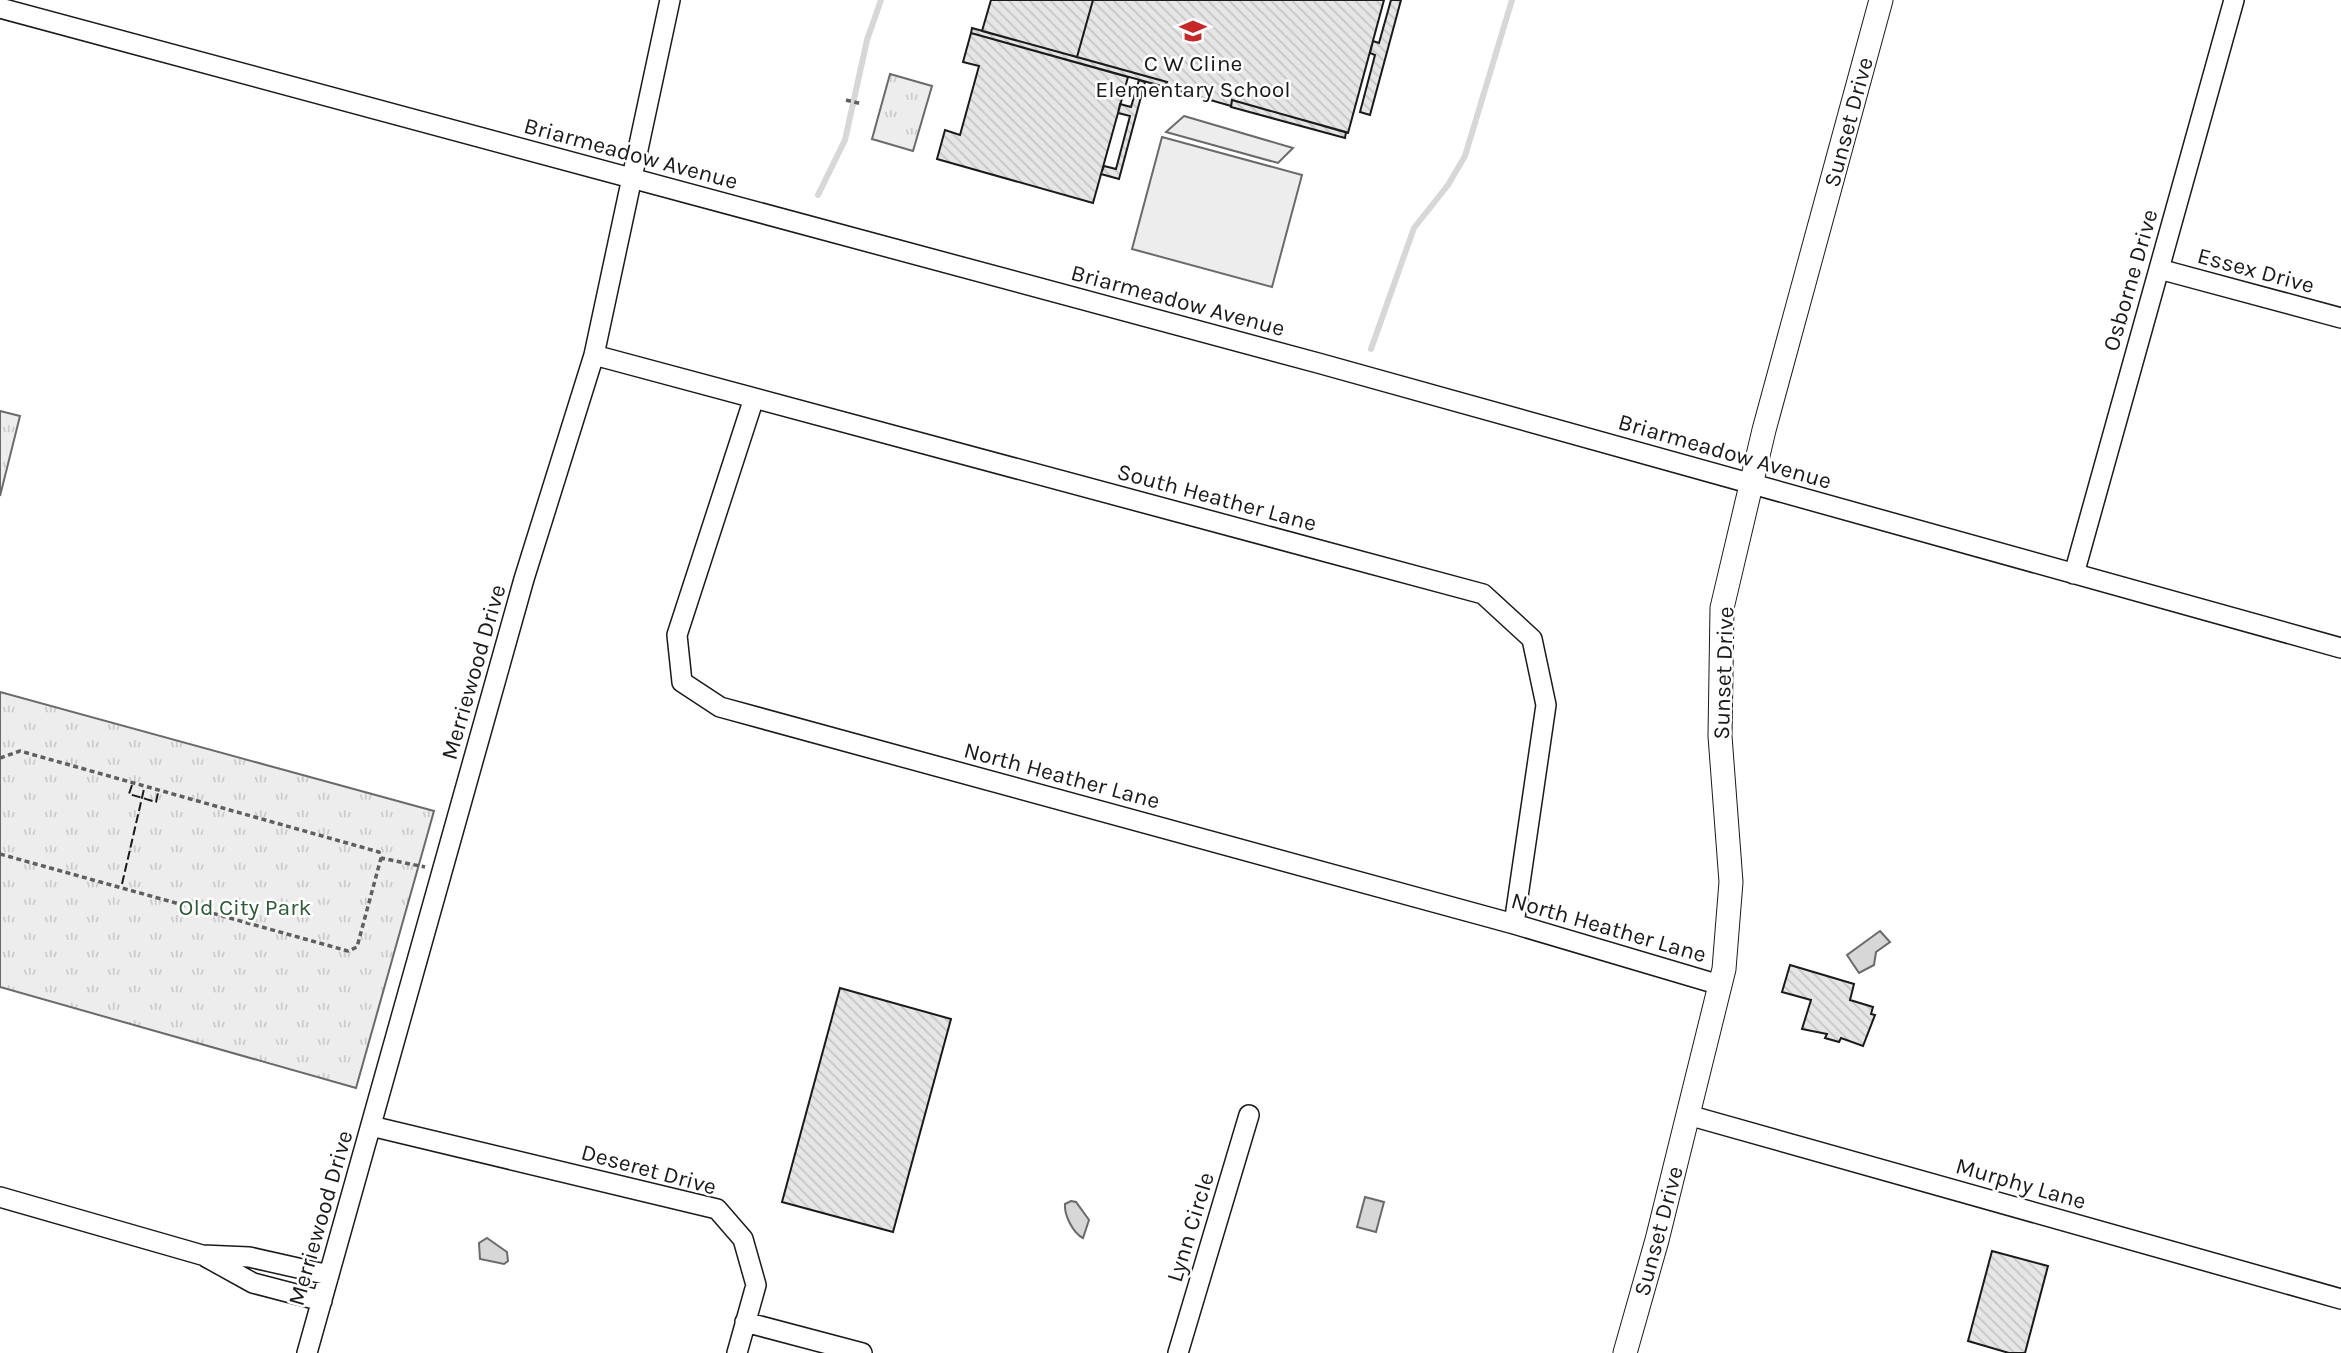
<svg xmlns="http://www.w3.org/2000/svg" width="2341" height="1353" font-family="Karla,sans-serif">
	<style>
		.built { fill: #ededed; stroke: #6a6a6a; stroke-width: 2 }
		.park { fill: url(#park-tufts); stroke: #6a6a6a; stroke-width: 2 }
		.water { fill: #d7d7d7; stroke: #6a6a6a; stroke-width: 2 }
		.lines { fill: none; stroke-linecap: round; stroke-linejoin: round }
		.stream { stroke: #d7d7d7; stroke-width: 6 }
		.building { fill: url(#building-back-hatch); stroke: #1a1a1a; stroke-width: 2 }
		.minor-casing { stroke: #1a1a1a; stroke-width: 22 }
		.tertiary-casing { stroke: #1a1a1a; stroke-width: 25 }
		.path { stroke: #5f5f5f; stroke-width: 3.5; stroke-dasharray: 5 3.5; stroke-linecap: butt }
		.minor { stroke: #fff; stroke-width: 19 }
		.tertiary { stroke: #fff; stroke-width: 23 }
		.fence { stroke: #1a1a1a; stroke-width: 2; stroke-dasharray: 9 3.5; stroke-linecap: butt }
		.labels { text-anchor: middle; stroke-width: 5; stroke-linejoin: round; paint-order: stroke }
		.poi-label { font-size: 23px; fill: #1a1a1a; stroke: #fff }
		.street-label { font-size: 23px; fill: #1a1a1a; stroke: #fff }
		.park-label { font-size: 23px; fill: #2b5a34; stroke: #fff }
	</style>
	<defs>
		<pattern id="park-tufts" width="24" height="20" patternUnits="userSpaceOnUse" patternTransform="scale(1.75)"><rect width="24" height="20" fill="#ededed"/><path d="M3 7l-1-3M5 7V3M7 7l1-3M15 17l-1-3M17 17v-4M19 17l1-3" fill="none" stroke="#cbcbcb"/></pattern>
		<pattern id="building-back-hatch" width="6" height="6" patternUnits="userSpaceOnUse" patternTransform="scale(1.75)"><rect width="6" height="6" fill="#e6e6e6"/><path d="M-1 5l2 2M0 0l6 6M5-1l2 2" fill="none" stroke="#c5c5c5"/></pattern>
	</defs>
	<rect width="100%" height="100%" fill="#fff"/>
	<path class="built" d="M1184 116 1293 148 1278 163 1166 132Z
		M1162 137 1302 175 1272 287 1132 249Z"/>
	<path class="park" d="M890 74 932 86 913 151 872 139Z
		M0 411 20 416 0 496Z
		M0 692 434 811 356 1088 0 987Z"/>
	<path class="water" d="M1880 931 1890 942 1876 952 1874 965 1859 973 1847 955Z
		M1365 1197 1384 1202 1376 1232 1357 1227Z
		M1071 1201 1076 1202 1089 1220 1083 1238C1073 1233 1064 1215 1065 1204Z
		M487 1238 507 1252 508 1261 504 1264 480 1259 479 1243Z"/>
	<g class="lines">
		<path class="stream" d="M818 195 845 140 867 40 881 0
			M1371 349 1414 228 1448 185 1465 156 1512 0"/>
	</g>
	<path class="building" d="M991 0H1093L1077 57 982 31Z
		M1093 0H1384L1348 133 1232 100 1231 106 1165 87 1167 82 1077 57Z
		M1391 0H1401L1370 115 1360 112 1375 55 1370 53 1373 41 1379 43Z
		M972 28 1167 82 1165 87 971 33Z
		M971 33 1128 77 1093 203 937 159 945 130 960 135 979 66 963 62Z
		M1139 80 1145 82 1119 179 1101 174 1104 166 1116 169 1130 116 1118 113 1120 104 1131 107Z
		M1232 100 1346 132 1345 138 1231 107Z
		M1790 965 1854 984 1850 1000 1873 1007 1871 1014 1875 1015 1863 1046 1841 1038 1839 1042 1825 1038 1827 1034 1802 1029 1811 1000 1782 992Z
		M840 988 951 1019 893 1232 782 1202Z
		M1992 1251 2048 1266 2025 1353H2009L1968 1341Z"/>
	<g class="lines">
		<g class="minor-casing">
			<path id="minor" d="M0 8 1318 363 2341 648
				M2159 269 2341 318
				M594 355 1483 594 1532 639 1546 705 1514 924
				M754 398 677 635 682 682 720 707 1514 924 1720 985
				M2074 574 2234 0
				M1688 1115 2341 1299
				M371 1126 717 1209 743 1239 756 1285 737 1353
				M0 1197 202 1255 249 1257 329 1275
				M206 1257 253 1283 322 1301
				M745 1322 862 1353
				M307 1353 524 579 594 355 670 0
				M1178 1353 1249 1115"/>
		</g>
		<g class="tertiary-casing">
			<path id="tertiary" d="M1625 1353 1657 1240 1724 969 1731 882 1720 736 1722 608 1764 430 1881 0"/>
		</g>
		<path class="path" d="M846 100 862 104
			M0 758 20 751 379 852 381 858 425 867
			M0 854 348 951 357 947 381 858"/>
		<use href="#minor" class="minor"/>
		<use href="#tertiary" class="tertiary"/>
		<path class="fence" d="M132 785 129 794 156 802 158 793
			M122 884 144 789"/>
	</g>
	<defs>
		<g id="school-bare" transform="scale(2.1)"><path d="M0-5L7-2L0 1L-7-2ZM-4 1L0 2.5L4 1V4Q0 6-4 4Z" fill="#c62828" stroke="#fff" stroke-width="2.5" paint-order="stroke"/></g>
	</defs>
	<g fill-rule="evenodd">
		<use href="#school-bare" x="1193" y="31"/>
	</g>
	<g class="labels">
		<g class="poi-label">
			<text x="1193" y="71">C W Cline<tspan x="1193" dy="26">Elementary School</tspan></text>
		</g>
		<g class="street-label">
			<text transform="translate(1848 122) rotate(-75)" y="8">Sunset Drive</text>
			<text transform="translate(631 153) rotate(15)" y="8">Briarmeadow Avenue</text>
			<text transform="translate(2256 270) rotate(15)" y="8">Essex Drive</text>
			<text transform="translate(2130 280) rotate(-74)" y="8">Osborne Drive</text>
			<text transform="translate(1178 300) rotate(15)" y="8">Briarmeadow Avenue</text>
			<text transform="translate(1725 451) rotate(16)" y="8">Briarmeadow Avenue</text>
			<text transform="translate(1217 497) rotate(15)" y="8">South Heather Lane</text>
			<text transform="translate(473 672) rotate(-74)" y="8">Merriewood Drive</text>
			<text transform="translate(1723 673) rotate(-88)" y="8">Sunset Drive</text>
			<text transform="translate(1062 775) rotate(15)" y="8">North Heather Lane</text>
			<text transform="translate(1609 927) rotate(16)" y="8">North Heather Lane</text>
			<text transform="translate(649 1169) rotate(15)" y="8">Deseret Drive</text>
			<text transform="translate(2021 1183) rotate(16)" y="8">Murphy Lane</text>
			<text transform="translate(320 1218) rotate(-74)" y="8">Merriewood Drive</text>
			<text transform="translate(1190 1227) rotate(-73)" y="8">Lynn Circle</text>
			<text transform="translate(1658 1231) rotate(-75)" y="8">Sunset Drive</text>
		</g>
		<g class="park-label">
			<text x="245" y="915">Old City Park</text>
		</g>
	</g>
</svg>
